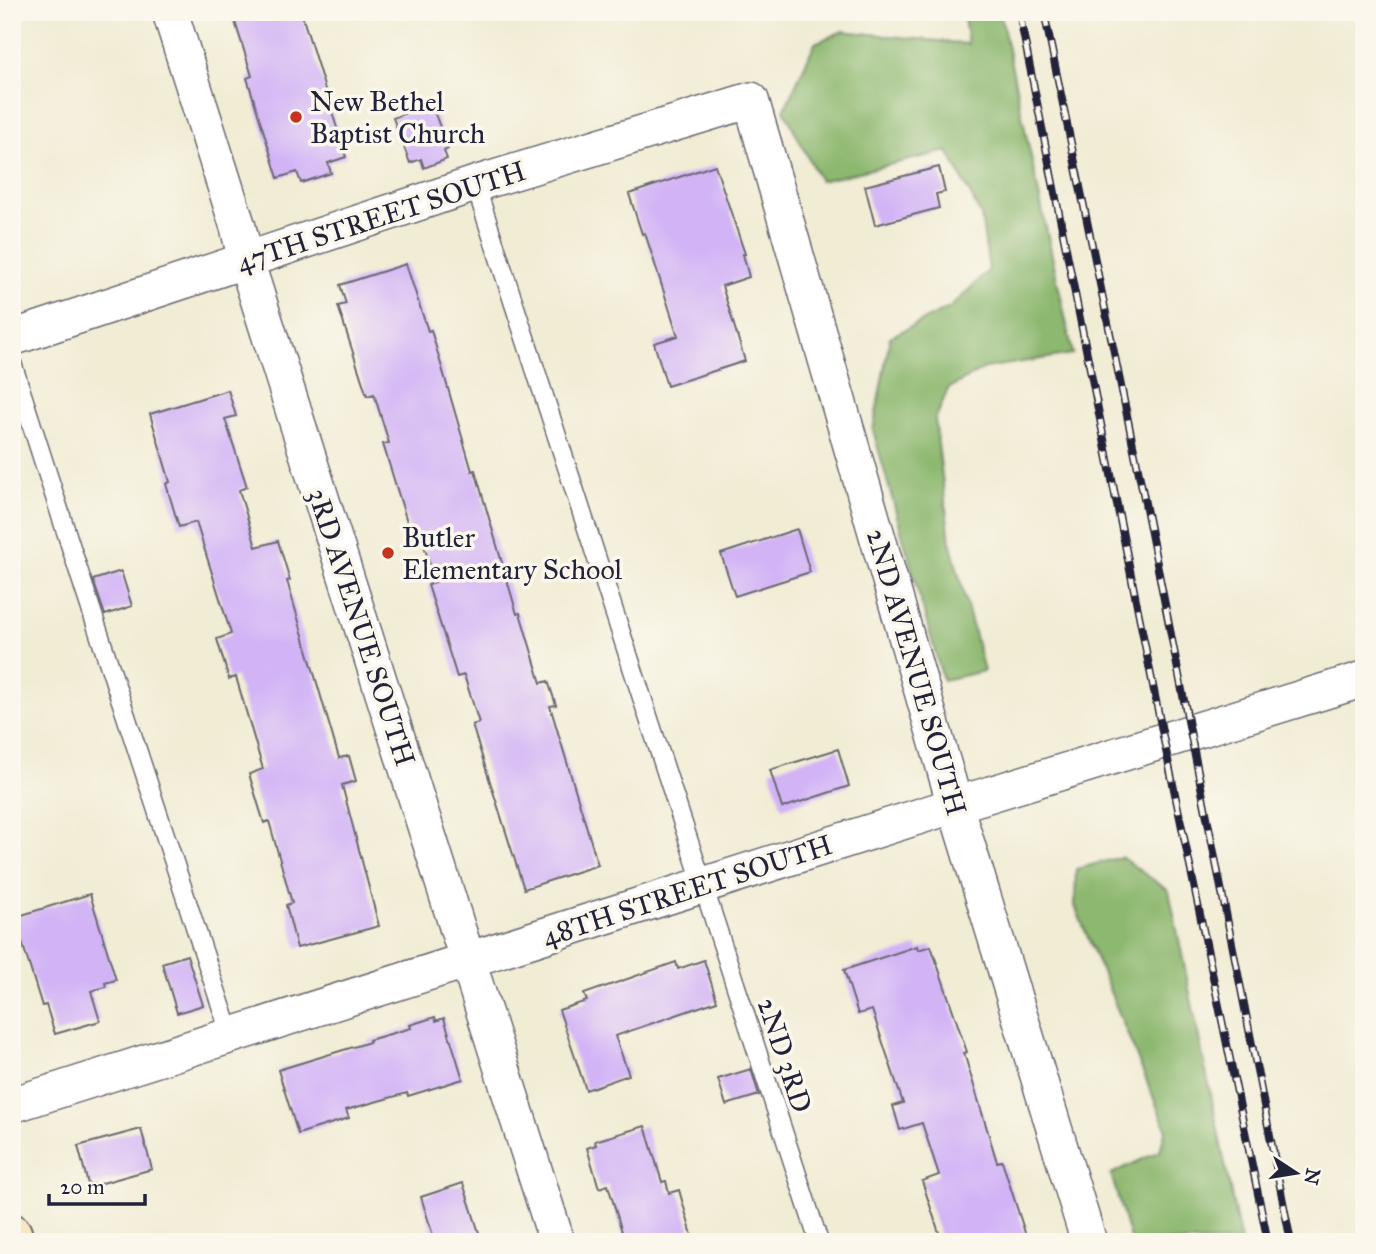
<svg xmlns="http://www.w3.org/2000/svg" width="1376" height="1254" font-family="'IM FELL Great Primer',serif">
	<style>
		.forest { fill: #8db86f; stroke: #586d55; stroke-width: 2 }
		.building { fill: #d2b4f6 }
		.lines { fill: none; stroke-linecap: round; stroke-linejoin: round }
		.lane-casing { stroke: #6a6971; stroke-width: 21 }
		.street-casing { stroke: #6a6971; stroke-width: 38 }
		.secondary-casing { stroke: #6a6971; stroke-width: 42 }
		.lane { stroke: #fff; stroke-width: 18 }
		.street { stroke: #fff; stroke-width: 35 }
		.secondary { stroke: #f7e8c3; stroke-width: 38 }
		.rail-casing { stroke: #22223b; stroke-width: 8 }
		.rail { stroke: #fbf7ec; stroke-width: 5; stroke-dasharray: 16; stroke-linecap: butt }
		.poi-dot { fill: #c8321e; stroke: #fbf7ec; stroke-width: 2.5 }
		.labels { text-anchor: middle; stroke-width: 7; stroke-linejoin: round; paint-order: stroke }
		.poi-label { font-size: 28px; fill: #22223b; stroke: #fbf7ec; text-anchor: start }
		.street-label { font-size: 28px; fill: #22223b; stroke: #fbf7ec }
	</style>
	<rect width="100%" height="100%" fill="#fbf7ec"/>
	<filter id="ink" filterUnits="userSpaceOnUse"><feTurbulence type="fractalNoise" baseFrequency=".0143" numOctaves="2"/><feDisplacementMap in="SourceGraphic" scale="14" xChannelSelector="R" yChannelSelector="G"/><feConvolveMatrix kernelMatrix="1 2 1 2 8 2 1 2 1" color-interpolation-filters="sRGB"/></filter>
	<filter id="wash" filterUnits="userSpaceOnUse"><feTurbulence type="fractalNoise" baseFrequency=".00686" numOctaves="4" result="noise"/><feDisplacementMap in="SourceGraphic" scale="28" xChannelSelector="R" yChannelSelector="G"/><feGaussianBlur stdDeviation="1.57" result="paint"/><feColorMatrix in="noise" values="0 0 0 0 0 0 0 0 0 0 0 0 0 0 0 0 0 1.4 0 .05"/><feComposite in="paint" operator="in"/></filter>
	<g filter="url(#wash)">
		<rect width="100%" height="100%" fill="#f1ecd4"/>
		<path class="forest" d="M963 12H1000L1073 354 985 368 948 389 935 420 950 541 984 671 943 680 873 430 890 337 951 307 989 270 981 215 948 151 820 181 784 110 815 43 843 31 968 44Z
			M1121 857 1169 891 1241 1242H1131L1111 1174 1160 1151 1166 1128 1075 906 1076 869Z"/>
		<g id="blocks">
			<path class="building" d="M232 12H301L346 157 328 163 331 173 301 183 297 172 278 178 247 78 252 76Z
				M431 103 448 149 444 151 447 159 424 168 421 159 410 163 393 118Z
				M715 165 745 254H743L749 277 722 286 745 361 667 386 654 343 678 336 645 233 642 234 629 194Z
				M939 167 945 192 936 194 939 208 875 225 865 186Z
				M406 264 428 331 431 330 472 471 475 470 517 614 520 613 541 683 548 681 556 705 550 706 598 865 524 889 472 725 479 723 464 675 457 677 428 585 435 582 421 535 412 538 383 444 389 443 374 394 367 396 338 306 346 304 340 285Z
				M228 390 236 416 225 419 247 487 239 490 256 547 278 541 290 580 287 581 339 758 349 756 356 781 342 785 379 926 297 948 286 905 292 903 269 821 264 823 249 774 263 769 236 677 229 679 217 639 231 634 196 522 179 527 166 484 170 482 150 414Z
				M797 529 810 572 735 596 721 554Z
				M121 571 132 606 105 615 93 580Z
				M838 749 849 786 782 808 770 770Z
				M90 894 116 980 105 983 106 987 91 991 100 1021 55 1034 46 1005 42 1006 22 942 12 945V918Z
				M917 946 918 950 931 946 967 1052 964 1053 997 1162 1002 1161 1028 1242H942L922 1181 939 1175 922 1123 900 1130 893 1106 903 1103 872 1010 858 1014 844 970Z
				M187 955 203 1005 177 1013 162 963Z
				M704 960 717 1001 615 1036 629 1075 586 1090 559 1010 587 1001 584 994 676 962 678 969Z
				M435 1017 436 1021 444 1018 463 1079 408 1096 407 1093 346 1110 349 1118 298 1134 278 1070 370 1042 369 1040 411 1028 410 1025Z
				M751 1069 759 1095 726 1105 718 1079Z
				M645 1126 662 1182 666 1181 669 1193 679 1190 694 1242H625L608 1185 599 1188 587 1148 596 1145 595 1141Z
				M141 1129 152 1169 99 1184H88L78 1146Z
				M463 1183 482 1242H435L421 1197Z"/>
		</g>
	</g>
	<g filter="url(#ink)">
		<use href="#blocks" fill-opacity="0" stroke="#6a6971" stroke-width="2"/>
		<g class="lines">
			<g class="lane-casing">
				<path id="lane" d="M475 184 819 1242
					M12 363 85 591 231 1036"/>
			</g>
			<g class="street-casing">
				<path id="street" d="M170 12 238 227 246 261 557 1242
					M12 338 475 184 751 100 955 805 1089 1242
					M12 1105 955 805 1364 679"/>
			</g>
			<g class="secondary-casing">
				<path id="secondary" d="M12 1233 15 1242"/>
			</g>
			<use href="#lane" class="lane"/>
			<use href="#street" class="street"/>
			<use href="#secondary" class="secondary"/>
			<g class="rail-casing">
				<path id="rail" d="M1019 12 1164 741 1268 1242
					M1044 12 1143 493 1291 1242"/>
			</g>
			<use href="#rail" class="rail"/>
		</g>
	</g>
	<g class="poi-dot">
		<circle cx="296" cy="117" r="7"/>
		<circle cx="388" cy="553" r="7"/>
	</g>
	<g class="labels">
		<g class="poi-label">
			<text x="310" y="111">New Bethel<tspan x="310" dy="32">Baptist Church</tspan></text>
			<text x="402" y="547">Butler<tspan x="402" dy="32">Elementary School</tspan></text>
		</g>
		<g class="street-label">
			<text transform="translate(381 216) rotate(-18)" y="10">47TH STREET SOUTH</text>
			<text transform="translate(362 627) rotate(72)" y="10">3RD AVENUE SOUTH</text>
			<text transform="translate(917 672) rotate(74)" y="10">2ND AVENUE SOUTH</text>
			<text transform="translate(687 890) rotate(-18)" y="10">48TH STREET SOUTH</text>
			<text transform="translate(785 1055) rotate(72)" y="10">2ND 3RD</text>
		</g>
	</g>
	<rect width="1376" height="1254" fill="none" stroke="#fbf7ec" stroke-width="42"/>
	<g transform="translate(1296 1173) rotate(102)" stroke="#fbf7ec" stroke-width="5" paint-order="stroke">
	<path d="M0-5L12 26L0 18L-12 26Z" fill="#22223b"/>
	<text y="-10" font-size="19" font-weight="bold" text-anchor="middle" fill="#22223b">N</text>
	</g>
	<path d="M49 1194v10h96v-10" fill="none" stroke="#22223b" stroke-width="3.5"/>
	<text x="60" y="1194" font-size="21" fill="#22223b" stroke="#fbf7ec" stroke-width="5" paint-order="stroke">20 m</text>
</svg>
